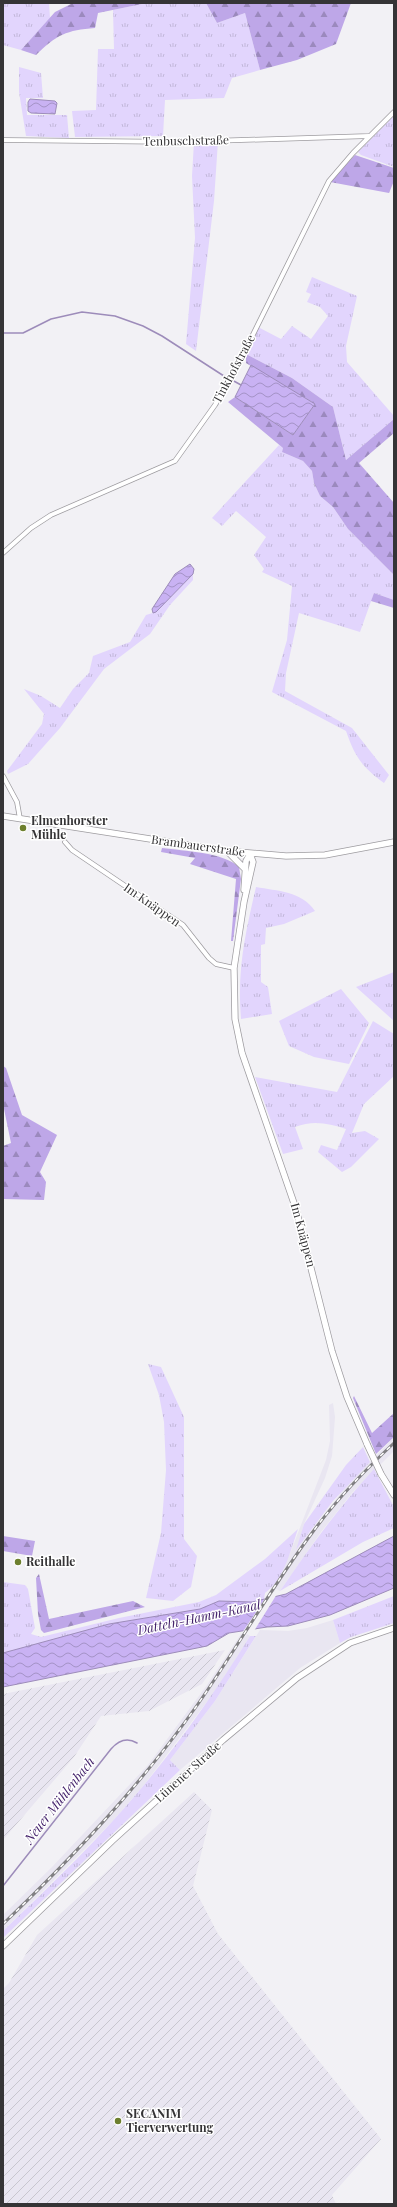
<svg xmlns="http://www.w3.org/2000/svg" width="397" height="2207" font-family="'Playfair Display',serif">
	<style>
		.built { fill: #e9e6f1 }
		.industrial { fill: url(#industrial-furrows) }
		.grass { fill: url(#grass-tufts) }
		.forest { fill: url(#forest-firs) }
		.water { fill: url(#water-waves); stroke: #9d8cba }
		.pier { fill: #f2f1f5 }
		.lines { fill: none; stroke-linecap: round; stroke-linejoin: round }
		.stream { stroke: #9d8cba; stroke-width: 1.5 }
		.street-casing { stroke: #9e9ca0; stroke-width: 5.5 }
		.secondary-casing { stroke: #9e9ca0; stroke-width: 7 }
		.street { stroke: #fff; stroke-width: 4 }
		.secondary { stroke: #fff; stroke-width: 5.5 }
		.rail-casing { stroke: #818083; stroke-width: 3 }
		.rail { stroke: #fff; stroke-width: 1.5; stroke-dasharray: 4.5; stroke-linecap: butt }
		.secondary-bridge-casing { stroke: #9e9ca0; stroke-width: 7; stroke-linecap: butt }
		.secondary-bridge { stroke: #fff; stroke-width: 5.5 }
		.poi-dot { fill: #6d7f2e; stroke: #fff; stroke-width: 1.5 }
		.labels { text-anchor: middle; stroke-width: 3; stroke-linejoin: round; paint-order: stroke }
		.street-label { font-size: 12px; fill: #353436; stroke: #fff }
		.poi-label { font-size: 12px; font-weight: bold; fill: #353436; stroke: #fff; text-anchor: start }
		.water-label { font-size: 13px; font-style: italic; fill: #401e68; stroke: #fff }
	</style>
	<defs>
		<pattern id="industrial-furrows" width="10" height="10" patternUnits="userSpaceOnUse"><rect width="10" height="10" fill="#e9e6f1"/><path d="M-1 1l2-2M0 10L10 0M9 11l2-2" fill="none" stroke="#c8c6cf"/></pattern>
		<pattern id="grass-tufts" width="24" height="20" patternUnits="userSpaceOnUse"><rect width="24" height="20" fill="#e2d5fd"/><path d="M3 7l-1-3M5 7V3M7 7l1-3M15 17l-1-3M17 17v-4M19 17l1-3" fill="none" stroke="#c2b7d9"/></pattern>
		<pattern id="forest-firs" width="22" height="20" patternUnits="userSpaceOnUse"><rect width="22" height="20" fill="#bea7e8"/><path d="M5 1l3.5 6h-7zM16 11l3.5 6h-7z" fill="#9b89bd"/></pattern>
		<pattern id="water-waves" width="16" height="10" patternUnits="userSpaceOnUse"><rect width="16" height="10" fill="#c9b2f3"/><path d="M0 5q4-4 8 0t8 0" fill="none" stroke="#a492c6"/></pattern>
	</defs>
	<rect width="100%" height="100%" fill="#f2f1f5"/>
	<path class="built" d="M333 1403 335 1417 332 1456 325 1478 304 1524 297 1549 345 1488 394 1437V1451L352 1493 321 1532 280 1591 276 1589 274 1592 270 1590 291 1551 326 1460 330 1441 329 1405Z
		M333 1620 340 1643 300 1668 180 1770 170 1760 215 1701 260 1630 288 1631 307 1628Z
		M241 1634 245 1637 247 1634 250 1636 222 1682 144 1785 112 1822 3 1931V1915L52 1867 148 1765 207 1685Z"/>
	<path class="industrial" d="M225 1650 202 1684 149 1711 101 1716 74 1757 3 1840V1694Z
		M194 1792 212 1810 193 1886 218 1934 381 2139 332 2195 336 2204H3V1989L9 1983 37 1935Z"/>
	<path class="grass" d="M3 3H49L50 18 21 50 3 45Z
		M147 3H206L217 23 245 13 260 70 232 78 224 98 165 100 163 136 75 137 72 111 96 110 98 49H114L113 10Z
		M19 67 41 73 43 98H26L27 115H67L69 138 26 136 19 92Z
		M394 116V167L361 155 358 152Z
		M218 141 214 201 196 351 186 344 195 238 192 176 194 142Z
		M312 277 357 296 346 346 347 362 394 416V419L346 460 333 407 292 378 246 354 258 327 281 339 292 326 311 339 328 316 320 307 307 302 311 294 306 292Z
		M279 445 283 448 282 452 303 461 312 471 314 483 320 496 333 507 348 529 394 575V600L374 593 360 632 299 613 286 673 285 691 352 728 389 775 384 783C362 767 355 757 346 731L272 692 287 640 292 586 262 572 264 569 254 555 266 537 236 511 222 526 212 518Z
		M193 574V580L170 605 150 634 104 669 60 728 28 764 8 774 7 771 42 724 44 714 24 689 41 696 60 708 73 689 89 673 93 656 130 642 146 615 156 612Z
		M256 887C277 891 302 891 315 911L284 924 266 928 265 944 261 945V982L268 987 272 1014 241 1019C237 969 245 935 256 887Z
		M394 972V1021L356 987Z
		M341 989 369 1023 349 1064 314 1057 289 1046 279 1021Z
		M373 1021 394 1034V1076L364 1104 352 1133 365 1131 379 1139 351 1167 342 1172 318 1152 321 1145 337 1150 346 1129C328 1123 313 1120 295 1127L303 1149 283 1154 255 1077 337 1092Z
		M148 1364 161 1367 184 1417V1539L197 1556 191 1587 173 1601 146 1598 161 1533 166 1470 164 1422 159 1395Z
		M363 1447 370 1462 333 1501 296 1550 304 1524 346 1465Z
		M374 1469 394 1507V1528L363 1542 280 1591C309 1548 339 1507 374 1469Z
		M298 1529C291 1549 284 1580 265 1593L264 1599 252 1602 219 1601 200 1609 109 1624 3 1653V1582L25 1585 28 1589 35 1628 31 1634 41 1637 119 1618 199 1602 216 1595 265 1559Z
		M394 1596V1623L351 1637 340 1643 333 1620Z
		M250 1636H256L215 1701 170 1760 180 1770 3 1938V1931C52 1884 101 1837 144 1785 183 1738 218 1688 250 1636Z"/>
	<path class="forest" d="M73 3H147L98 13 95 28C67 30 56 35 36 55L21 50 55 12Z
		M206 3H351L336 44 297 60 260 70 245 13 217 23Z
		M355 155 394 168V181L389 193 330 182Z
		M246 354 292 378 333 407 346 460 394 419V433L359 463 394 503V575L348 529 333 507 320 496 314 483 312 471 303 461 282 452 283 448 228 402 235 397 293 435 315 404 246 363Z
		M374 593 394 600V608L371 601Z
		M162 848C184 851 223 852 239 867L241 879 233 941H231L236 879 190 864 195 858 161 852Z
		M3 1066 6 1068 22 1115 57 1135 40 1172 46 1182 44 1200 3 1199V1146L11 1143 3 1104Z
		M354 1396 372 1433 394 1413V1437L376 1454 353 1398Z
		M3 1536 35 1541 32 1556 3 1551Z
		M39 1574 49 1619 133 1601 145 1607 44 1633 41 1630 38 1614 36 1578Z"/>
	<path class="water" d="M30 99 55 101 57 103 55 114 31 113 28 111V102Z
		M251 365 315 404 293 435 235 397Z
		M190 564 194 569 193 574 156 612 153 613 152 609 175 574Z
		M394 1536V1588L330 1615 288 1626 267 1627 229 1633 207 1646 3 1687V1653L109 1624 200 1609 219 1601 252 1602 286 1594Z"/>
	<path class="pier" d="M277 1594 254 1631 242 1633 266 1597Z"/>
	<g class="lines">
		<path class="stream" d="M3 333H23L51 319 82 312 115 316 143 326 162 336 227 378
			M232 380 241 385
			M3 1886 111 1749C118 1741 127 1737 137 1743"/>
		<g class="street-casing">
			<path id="street" d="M3 140 180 142 369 136
				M3 553 31 528 51 515 175 461 215 405 232 377 329 181 353 153 394 112
				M3 776 17 802 20 819
				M65 842 72 850 183 925 209 958 216 964 234 968"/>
		</g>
		<g class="secondary-casing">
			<path id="secondary" d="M3 816 227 851 286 856 325 855 394 842
				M227 851 245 869
				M250 854 253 862 244 902 234 968 235 1019 242 1053 296 1209 332 1351 347 1397 367 1444
				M244 890 246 861 250 854
				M381 1474 394 1495
				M3 1946 112 1841 223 1740 297 1678 350 1643 394 1628"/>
		</g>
		<use href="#street" class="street"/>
		<use href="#secondary" class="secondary"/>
		<g class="rail-casing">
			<path id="rail" d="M3 1924C74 1856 141 1785 198 1704 237 1648 271 1588 312 1533 336 1500 364 1471 394 1443"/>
		</g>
		<use href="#rail" class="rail"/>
		<g class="secondary-bridge-casing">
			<path id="secondary-bridge" d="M367 1444 381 1474"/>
		</g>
		<use href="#secondary-bridge" class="secondary-bridge"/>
	</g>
	<g class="poi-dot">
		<circle cx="23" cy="828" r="4"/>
		<circle cx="18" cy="1562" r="4"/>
		<circle cx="118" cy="2121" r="4"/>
	</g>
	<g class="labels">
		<g class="street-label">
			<text transform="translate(186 141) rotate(-1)" y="4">Tenbuschstraße</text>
			<text transform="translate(234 369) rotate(-62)" y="4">Tinkhofstraße</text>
			<text transform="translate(198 846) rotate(8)" y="4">Brambauerstraße</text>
			<text transform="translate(152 905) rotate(35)" y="4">Im Knäppen</text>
			<text transform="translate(303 1235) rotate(75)" y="4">Im Knäppen</text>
			<text transform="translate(188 1772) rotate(-42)" y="4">Lünener Straße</text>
		</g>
		<g class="poi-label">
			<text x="31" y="825">Elmenhorster<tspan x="31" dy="14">Mühle</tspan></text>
			<text x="26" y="1566">Reithalle</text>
			<text x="126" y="2118">SECANIM<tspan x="126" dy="14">Tierverwertung</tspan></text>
		</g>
		<g class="water-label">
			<text transform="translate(199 1617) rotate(-12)" y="5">Datteln-Hamm-Kanal</text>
			<text transform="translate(59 1800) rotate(-52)" y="5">Neuer Mühlenbach</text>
		</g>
	</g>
	<rect width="397" height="2207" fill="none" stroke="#353436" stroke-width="8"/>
</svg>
